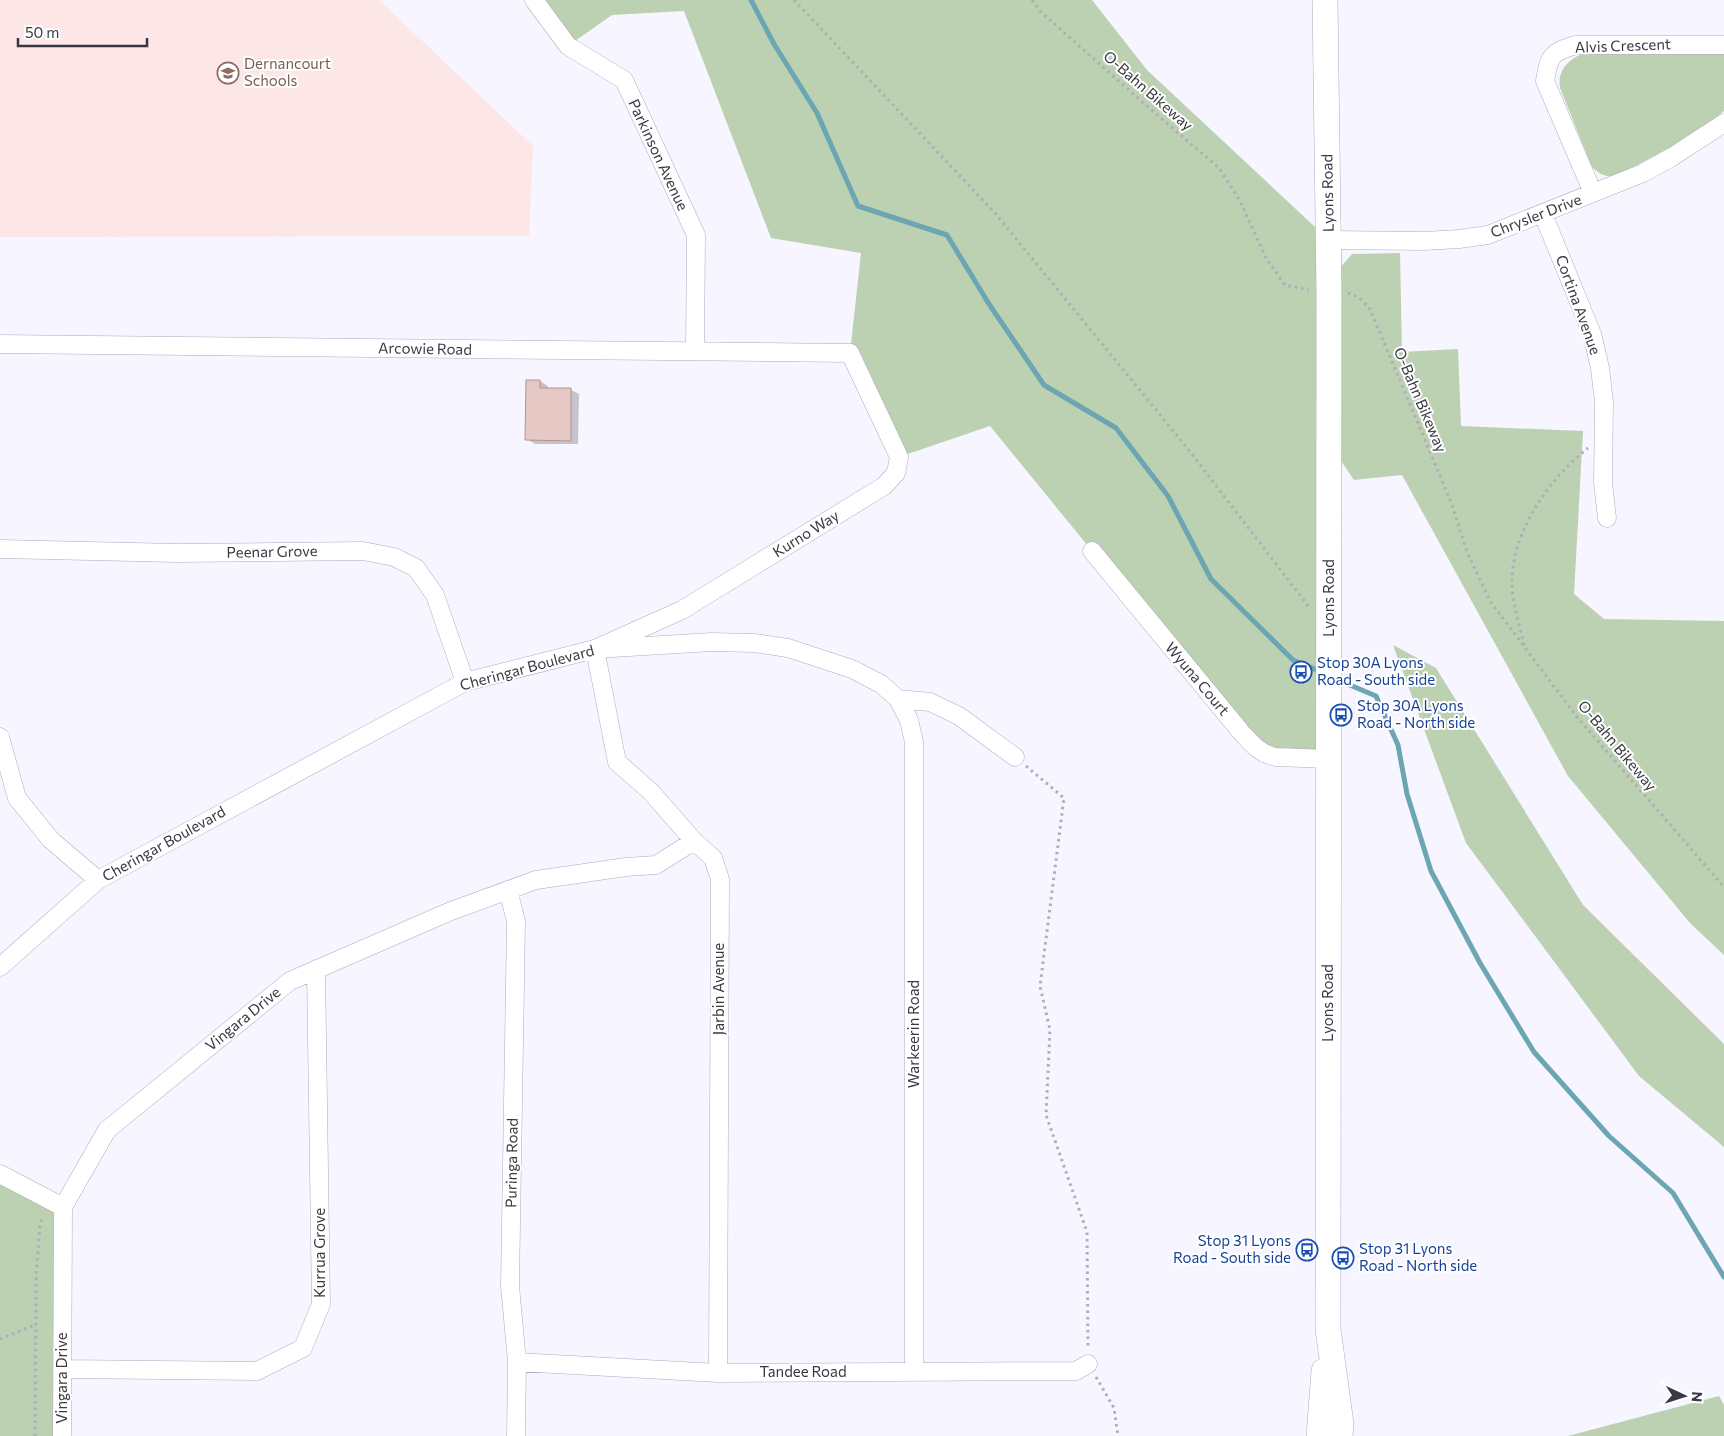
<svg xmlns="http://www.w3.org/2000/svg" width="1724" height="1436" font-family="Commissioner,sans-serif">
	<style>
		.education { fill: #fce6e6 }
		.green { fill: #bbd1b1 }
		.shadow { fill: #0003 }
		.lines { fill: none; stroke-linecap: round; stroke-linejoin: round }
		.stream { stroke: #6ba6b2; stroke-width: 5 }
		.building { fill: #e6c9c4; stroke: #af948f }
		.street-casing { stroke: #afaac1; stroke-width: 19 }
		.secondary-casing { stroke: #afaac1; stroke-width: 26 }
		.path { stroke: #afadb7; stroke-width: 3; stroke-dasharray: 2.5 4; stroke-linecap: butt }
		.street { stroke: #fff; stroke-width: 18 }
		.secondary { stroke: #fff; stroke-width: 25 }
		.labels { text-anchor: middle; stroke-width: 4; stroke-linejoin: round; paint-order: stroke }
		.street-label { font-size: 15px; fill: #3a3842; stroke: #fff }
		.education-label { font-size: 15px; fill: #785e54; stroke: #fff; text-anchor: start }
		.transit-label { font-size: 15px; fill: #164399; stroke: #fff; text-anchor: start }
	</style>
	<rect width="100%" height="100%" fill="#f7f5ff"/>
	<path class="education" d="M0 0H379L533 146 529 236 0 237Z"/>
	<path class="green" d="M534 0H1092L1147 70 1329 240 1328 759 1287 757 1241 732 1092 551 990 426 899 457 850 353 861 253 771 238 684 11 612 15 568 46Z
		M1582 54H1724V111C1698 132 1670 148 1641 163 1632 167 1622 174 1612 176 1604 177 1597 172 1592 167L1560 88C1557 72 1567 60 1582 54Z
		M1400 253 1402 352 1458 349 1461 426 1583 431 1574 594 1604 619 1724 621V955L1690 923 1568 776 1402 475 1354 480 1335 452 1336 272 1352 254Z
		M1393 645 1436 668 1583 905 1724 1044V1147L1639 1076 1466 843Z
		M0 1174 63 1207 62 1436H0Z
		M1719 1396 1724 1405V1436H1568Z"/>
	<path class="shadow" d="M527 381H540L548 386V389L571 390 579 394 578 444H535L527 439Z"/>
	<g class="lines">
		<path class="stream" d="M751 0 774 44 817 113 858 206 947 235 989 304 1044 385 1116 428 1168 496 1211 579 1293 660 1319 671
			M1338 680 1376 696 1398 745 1407 794 1431 871 1480 963 1534 1052 1609 1136 1673 1193 1724 1277"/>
	</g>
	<path class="building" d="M526 380H540V388H571V441L525 440Z"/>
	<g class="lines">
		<g class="street-casing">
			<path id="street" d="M534 0 568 46 624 80 696 235 695 351
				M1593 193 1545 81C1549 56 1551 52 1576 45H1724
				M1543 214 1592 334 1600 368 1604 402 1603 483 1607 518
				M1329 240 1424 241 1459 239 1488 235 1643 173 1672 157 1724 123
				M0 344 850 353 899 457 896 473 884 486 682 610 595 649
				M0 549 178 553 363 551 394 557 416 568 435 595 465 682
				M1092 551 1241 732C1252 744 1260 754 1276 757L1328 759
				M595 649 617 762 651 792 694 841 713 858 720 879 718 1373
				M898 699 909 720 914 742V1372
				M0 737 17 798 51 840 98 880
				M508 890 516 921 510 1286 517 1362 516 1436
				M0 967 98 880 465 682 595 649 712 642 754 643 788 648 852 669 881 684 898 699 930 702 959 716 1015 757
				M0 1174 63 1207
				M517 1362 718 1373 1076 1371 1088 1364
				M62 1369 257 1371 303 1348 321 1304 316 969
				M62 1436 63 1207 107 1130 290 981 451 911 536 880 626 867 656 865 694 841"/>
		</g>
		<g class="secondary-casing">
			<path id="secondary" d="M1325 0 1329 292 1328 1329 1341 1424 1340 1436
				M1319 1436 1324 1371"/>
		</g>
		<path class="path" d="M794 0 995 213 1188 449 1309 607
			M1032 0 1040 11 1148 107 1219 168 1240 201 1266 258 1285 285 1309 290
			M1348 293 1358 297 1369 307 1451 502 1467 552 1490 601 1577 717 1724 887
			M1524 645C1521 629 1515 613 1513 596 1505 541 1546 481 1588 448
			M1026 766 1064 798 1040 986 1050 1030 1046 1115 1087 1232 1088 1348
			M0 1339 35 1325
			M1096 1377 1114 1408 1118 1436
			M35 1436 36 1279 40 1224 42 1217"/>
		<use href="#street" class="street"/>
		<use href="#secondary" class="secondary"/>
	</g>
	<defs>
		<g id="school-ring" transform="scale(1.125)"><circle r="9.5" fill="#fff" stroke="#8d6e63" stroke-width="1.5"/><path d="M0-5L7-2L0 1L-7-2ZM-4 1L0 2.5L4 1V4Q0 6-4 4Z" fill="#8d6e63"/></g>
		<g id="bus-ring" transform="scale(1.125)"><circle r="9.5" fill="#fff" stroke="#1a4fb4" stroke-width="1.5"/><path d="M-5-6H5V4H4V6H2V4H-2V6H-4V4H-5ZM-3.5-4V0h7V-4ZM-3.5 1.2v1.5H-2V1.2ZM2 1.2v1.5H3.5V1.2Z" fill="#1a4fb4"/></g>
	</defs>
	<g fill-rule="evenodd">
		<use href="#school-ring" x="228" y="73"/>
		<use href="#bus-ring" x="1301" y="672"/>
		<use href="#bus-ring" x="1341" y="715"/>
		<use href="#bus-ring" x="1307" y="1250"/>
		<use href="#bus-ring" x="1343" y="1258"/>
	</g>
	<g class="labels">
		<g class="street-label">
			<text transform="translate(1623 46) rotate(-2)" y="5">Alvis Crescent</text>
			<text transform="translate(1148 91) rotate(41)" y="5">O-Bahn Bikeway</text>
			<text transform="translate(658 155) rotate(65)" y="5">Parkinson Avenue</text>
			<text transform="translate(1328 193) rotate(-91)" y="5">Lyons Road</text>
			<text transform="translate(1536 216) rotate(-21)" y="5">Chrysler Drive</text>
			<text transform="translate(1578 305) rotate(70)" y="5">Cortina Avenue</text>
			<text transform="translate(425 349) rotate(1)" y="5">Arcowie Road</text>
			<text transform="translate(1420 400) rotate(67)" y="5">O-Bahn Bikeway</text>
			<text transform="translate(806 534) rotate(-32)" y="5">Kurno Way</text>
			<text transform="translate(272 552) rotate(-1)" y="5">Peenar Grove</text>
			<text transform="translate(1329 598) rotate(-90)" y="5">Lyons Road</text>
			<text transform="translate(527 668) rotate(-15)" y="5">Cheringar Boulevard</text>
			<text transform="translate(1197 679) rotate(50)" y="5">Wyuna Court</text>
			<text transform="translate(1617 746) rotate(50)" y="5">O-Bahn Bikeway</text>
			<text transform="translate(164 844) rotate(-29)" y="5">Cheringar Boulevard</text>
			<text transform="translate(719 989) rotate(-90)" y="5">Jarbin Avenue</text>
			<text transform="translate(1328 1003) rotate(-90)" y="5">Lyons Road</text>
			<text transform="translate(243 1019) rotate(-39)" y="5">Vingara Drive</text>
			<text transform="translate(914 1034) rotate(-90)" y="5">Warkeerin Road</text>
			<text transform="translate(512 1163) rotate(-89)" y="5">Puringa Road</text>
			<text transform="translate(320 1253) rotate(-90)" y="5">Kurrua Grove</text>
			<text x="803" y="1377">Tandee Road</text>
			<text transform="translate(62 1378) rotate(-90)" y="5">Vingara Drive</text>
		</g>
		<g class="education-label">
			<text x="244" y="69">Dernancourt<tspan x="244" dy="17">Schools</tspan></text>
		</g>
		<g class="transit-label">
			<text x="1317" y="668">Stop 30A Lyons<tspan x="1317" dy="17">Road - South side</tspan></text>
			<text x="1357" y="711">Stop 30A Lyons<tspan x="1357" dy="17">Road - North side</tspan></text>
			<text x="1291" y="1246" text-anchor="end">Stop 31 Lyons<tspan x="1291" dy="17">Road - South side</tspan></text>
			<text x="1359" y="1254">Stop 31 Lyons<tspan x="1359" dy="17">Road - North side</tspan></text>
		</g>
	</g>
	<g transform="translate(1684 1396) rotate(94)" stroke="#ffffff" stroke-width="4" paint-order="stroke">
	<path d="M0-4L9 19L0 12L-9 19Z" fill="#3a3842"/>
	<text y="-8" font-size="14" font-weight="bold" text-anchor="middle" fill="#3a3842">N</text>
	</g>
	<path d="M18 38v8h129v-8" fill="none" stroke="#3a3842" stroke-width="2.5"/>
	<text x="25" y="38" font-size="15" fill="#3a3842" stroke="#ffffff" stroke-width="4" paint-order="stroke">50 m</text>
</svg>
